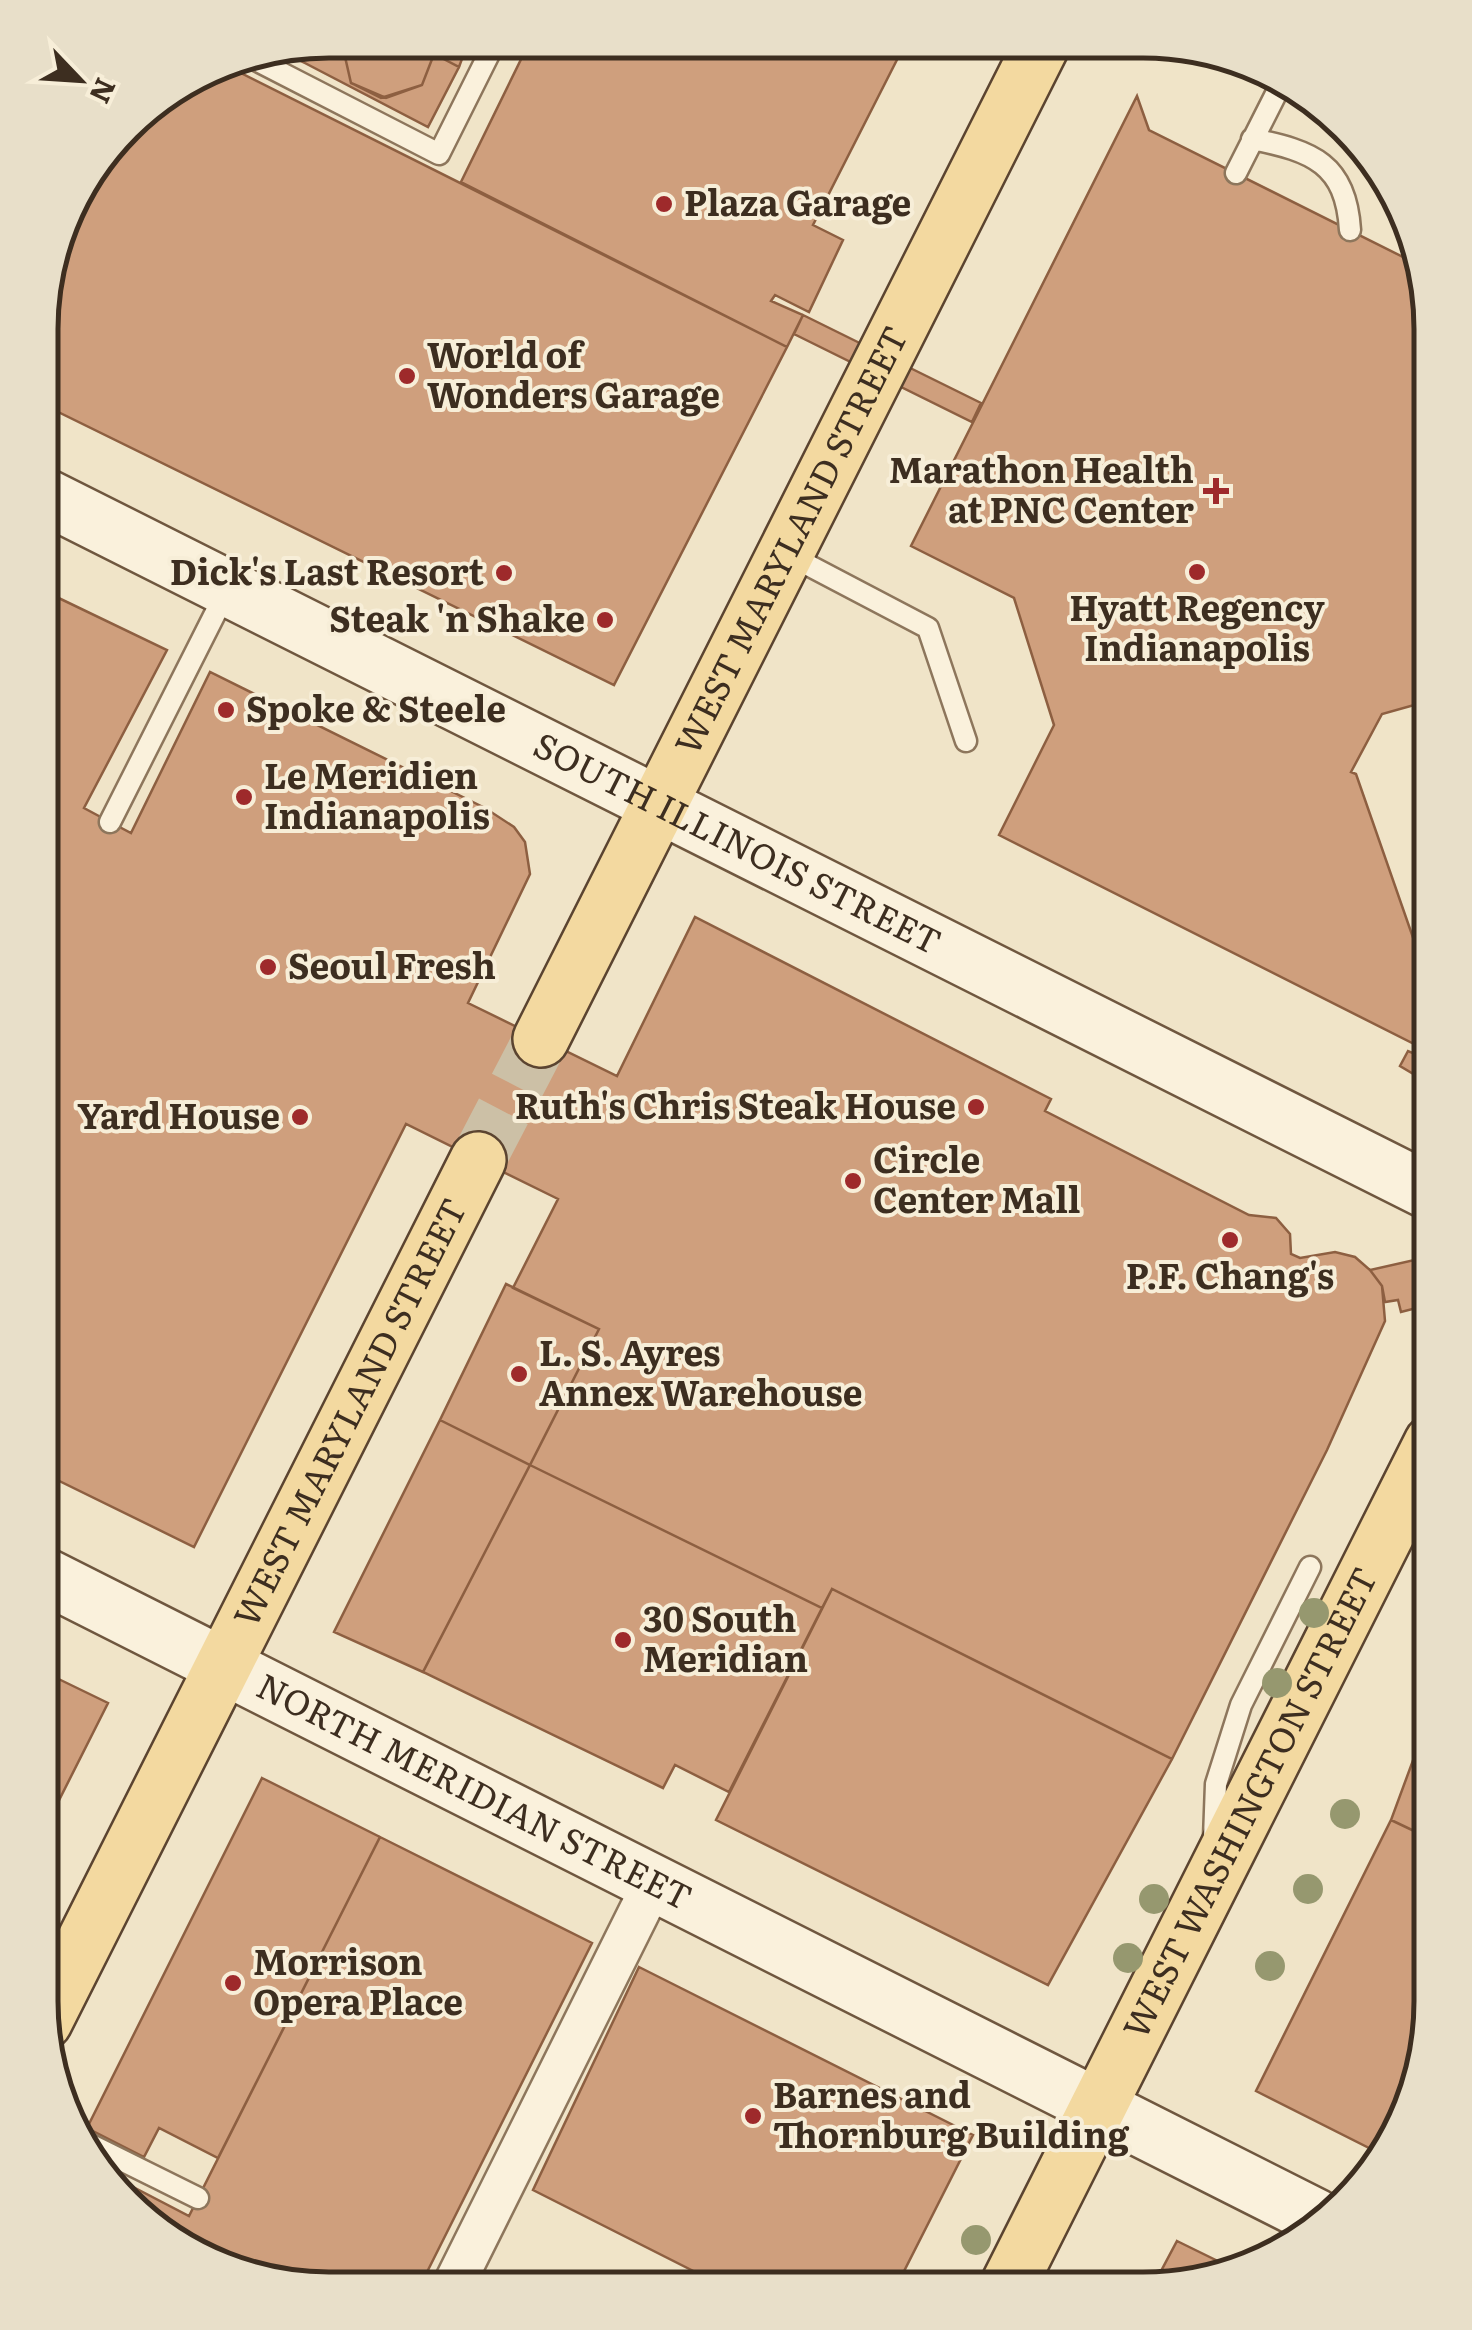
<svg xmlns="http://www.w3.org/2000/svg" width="1472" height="2330" font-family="Literata,serif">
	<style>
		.building { fill: #cf9f7d; stroke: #8d5f41; stroke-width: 2.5 }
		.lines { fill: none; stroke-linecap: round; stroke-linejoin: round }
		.primary-tunnel { stroke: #ccc0a6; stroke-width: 55; stroke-dasharray: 55 28; stroke-linecap: butt }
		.lane-casing { stroke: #8d765c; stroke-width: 25 }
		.street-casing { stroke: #8d765c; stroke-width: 45 }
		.secondary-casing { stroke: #6f573f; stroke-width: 60 }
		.primary-casing { stroke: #5b4430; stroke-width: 60 }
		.lane { stroke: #faf1dc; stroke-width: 20 }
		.street { stroke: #faf1dc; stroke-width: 40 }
		.secondary { stroke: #faf1dc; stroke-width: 55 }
		.primary { stroke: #f3d9a0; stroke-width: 55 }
		.tree { fill: #96986f }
		.poi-dot { fill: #9e2a2b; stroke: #f7eed8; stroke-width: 4 }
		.labels { text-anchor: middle; stroke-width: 8; stroke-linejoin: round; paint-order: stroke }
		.poi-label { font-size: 35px; font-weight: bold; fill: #3d2e20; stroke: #f7eed8; text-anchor: start }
		.street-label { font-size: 35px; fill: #3d2e20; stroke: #f7eed8 }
		.rim { fill: none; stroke: #3d2e20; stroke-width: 5 }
	</style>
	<rect width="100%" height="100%" fill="#f0e4c8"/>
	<path class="building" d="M345 40H469L459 67 434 54 422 85 386 98 351 83 343 48H339Z
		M345 40 339 48H343L351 83 381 98 422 85 434 54 459 67 428 127 303 62 312 43Z
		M530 41 906 42 813 225 843 240 809 312 775 295 771 301 803 315 787 347 461 182Z
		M312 43 303 62 279 50Z
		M219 62 787 347 614 685 42 404V292L70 201 138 112Z
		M1137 96 1149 130 1419 265 1432 329V700L1382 714 1351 772 1356 774 1432 992V1053L999 835 1054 725 1014 598 911 546Z
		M803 315 981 403 972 422 794 334Z
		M42 590 167 650 84 808 110 822 131 833 210 672 485 808 514 827 525 842 530 874 468 1003 617 1076 695 917 1051 1099 1045 1111 1249 1215 1276 1218 1290 1234 1291 1254 1300 1258 1335 1252 1355 1257 1370 1270 1382 1286 1385 1321 1327 1450 1172 1759 832 1589 822 1608 530 1465 599 1329 513 1288 558 1199 406 1124 194 1547 41 1472Z
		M1419 1047 1432 1053V1085L1400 1066 1408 1051 1415 1054Z
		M1432 1256V1304L1401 1312 1398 1300 1385 1302 1382 1286 1370 1270Z
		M506 1284 599 1329 530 1465 440 1420Z
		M440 1420 530 1465 423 1672 334 1632Z
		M530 1465 822 1608 729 1792 675 1765 663 1788 423 1672Z
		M832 1589 1172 1759 1048 1985 716 1820Z
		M40 1670 108 1703 40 1838Z
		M1431 1723V1763L1415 1755Z
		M1415 1755 1431 1763V1839L1391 1820Z
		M262 1778 380 1837 218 2158 159 2128 144 2157 87 2128Z
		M1391 1820 1431 1839V2021L1385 2156 1256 2091Z
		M380 1837 592 1943 419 2288H292L153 2231 112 2176 189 2216Z
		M639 1967 973 2135 895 2289H729L533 2190Z
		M1177 2241 1238 2271 1152 2288Z"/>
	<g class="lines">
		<path class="primary-tunnel" d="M478 1160 541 1039"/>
		<g class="lane-casing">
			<path id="lane" d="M248 56 439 154 496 40
				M1252 139C1313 151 1346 164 1350 230
				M1236 173 1281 84
				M787 554 928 628 966 741
				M110 822 226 592
				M1214 1838 1216 1784 1241 1705 1310 1567
				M85 2142 198 2198"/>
		</g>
		<g class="street-casing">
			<path id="street" d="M452 2288 653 1884"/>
		</g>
		<g class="secondary-casing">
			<g id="secondary">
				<path id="s1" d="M42 495 1432 1193"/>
				<path id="s2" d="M41 1574 1316 2217"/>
			</g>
		</g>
		<g class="primary-casing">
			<g id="primary">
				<path id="s3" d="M541 1039 1043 42"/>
				<path id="s4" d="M44 2022 478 1160"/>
				<path id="s5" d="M1006 2290 1432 1443"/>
			</g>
		</g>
		<use href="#lane" class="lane"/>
		<use href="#street" class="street"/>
		<use href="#secondary" class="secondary"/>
		<use href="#primary" class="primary"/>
	</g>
	<g class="tree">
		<circle cx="1314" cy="1613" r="15"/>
		<circle cx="1277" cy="1683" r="15"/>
		<circle cx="1345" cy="1814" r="15"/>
		<circle cx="1308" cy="1889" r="15"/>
		<circle cx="1154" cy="1899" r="15"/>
		<circle cx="1128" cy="1958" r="15"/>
		<circle cx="1270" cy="1966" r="15"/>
		<circle cx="976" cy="2240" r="15"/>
	</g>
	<g class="poi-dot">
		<circle cx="664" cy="204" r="10"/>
		<circle cx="407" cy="376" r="10"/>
		<path d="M1211 476h10v10h10v10h-10v10h-10v-10h-10v-10h10z"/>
		<circle cx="1197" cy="572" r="10"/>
		<circle cx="504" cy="573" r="10"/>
		<circle cx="605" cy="620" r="10"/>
		<circle cx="226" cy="710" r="10"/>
		<circle cx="244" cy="797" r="10"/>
		<circle cx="268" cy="967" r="10"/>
		<circle cx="976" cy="1107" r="10"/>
		<circle cx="300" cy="1117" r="10"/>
		<circle cx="853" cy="1181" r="10"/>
		<circle cx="1230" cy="1240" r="10"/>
		<circle cx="519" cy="1374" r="10"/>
		<circle cx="623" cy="1640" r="10"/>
		<circle cx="233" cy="1983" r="10"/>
		<circle cx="753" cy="2116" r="10"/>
	</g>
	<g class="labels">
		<g class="poi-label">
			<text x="684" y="216">Plaza Garage</text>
			<text x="427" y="368">World of<tspan x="427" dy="40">Wonders Garage</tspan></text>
			<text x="1194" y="483" text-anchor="end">Marathon Health<tspan x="1194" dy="40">at PNC Center</tspan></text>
			<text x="484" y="585" text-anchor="end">Dick's Last Resort</text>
			<text x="1197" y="621" text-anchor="middle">Hyatt Regency<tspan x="1197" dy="40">Indianapolis</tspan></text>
			<text x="585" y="632" text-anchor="end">Steak 'n Shake</text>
			<text x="246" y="722">Spoke &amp; Steele</text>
			<text x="264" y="789">Le Meridien<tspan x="264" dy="40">Indianapolis</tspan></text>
			<text x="288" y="979">Seoul Fresh</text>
			<text x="956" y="1119" text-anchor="end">Ruth's Chris Steak House</text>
			<text x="280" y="1129" text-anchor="end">Yard House</text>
			<text x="873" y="1173">Circle<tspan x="873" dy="40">Center Mall</tspan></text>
			<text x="1230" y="1289" text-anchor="middle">P.F. Chang's</text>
			<text x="539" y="1366">L. S. Ayres<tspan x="539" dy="40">Annex Warehouse</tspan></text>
			<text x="643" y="1632">30 South<tspan x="643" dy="40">Meridian</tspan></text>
			<text x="253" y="1975">Morrison<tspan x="253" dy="40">Opera Place</tspan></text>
			<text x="773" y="2108">Barnes and<tspan x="773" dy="40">Thornburg Building</tspan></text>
		</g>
		<g class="street-label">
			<text dy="12" stroke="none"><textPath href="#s3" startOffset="558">WEST MARYLAND STREET</textPath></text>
			<text dy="12" stroke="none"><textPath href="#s1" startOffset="778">SOUTH ILLINOIS STREET</textPath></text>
			<text dy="12" stroke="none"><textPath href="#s4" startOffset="682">WEST MARYLAND STREET</textPath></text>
			<text dy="12" stroke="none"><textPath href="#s2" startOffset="485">NORTH MERIDIAN STREET</textPath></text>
			<text dy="12" stroke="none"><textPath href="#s5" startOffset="545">WEST WASHINGTON STREET</textPath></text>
		</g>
	</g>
	<path d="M0 0H1472V2330H0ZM329 58H1143A271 271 0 0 1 1414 329V2001A271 271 0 0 1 1143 2272H329A271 271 0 0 1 58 2001V329A271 271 0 0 1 329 58Z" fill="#e8dfc9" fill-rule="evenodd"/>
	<path class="rim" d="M329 58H1143A271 271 0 0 1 1414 329V2001A271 271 0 0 1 1143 2272H329A271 271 0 0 1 58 2001V329A271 271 0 0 1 329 58Z"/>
	<g transform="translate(80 80) rotate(115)" stroke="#f7eed8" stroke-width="8" paint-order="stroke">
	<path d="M0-8L18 38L0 25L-18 38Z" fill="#3d2e20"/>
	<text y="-15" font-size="28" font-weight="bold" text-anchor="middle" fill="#3d2e20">N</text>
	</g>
</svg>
